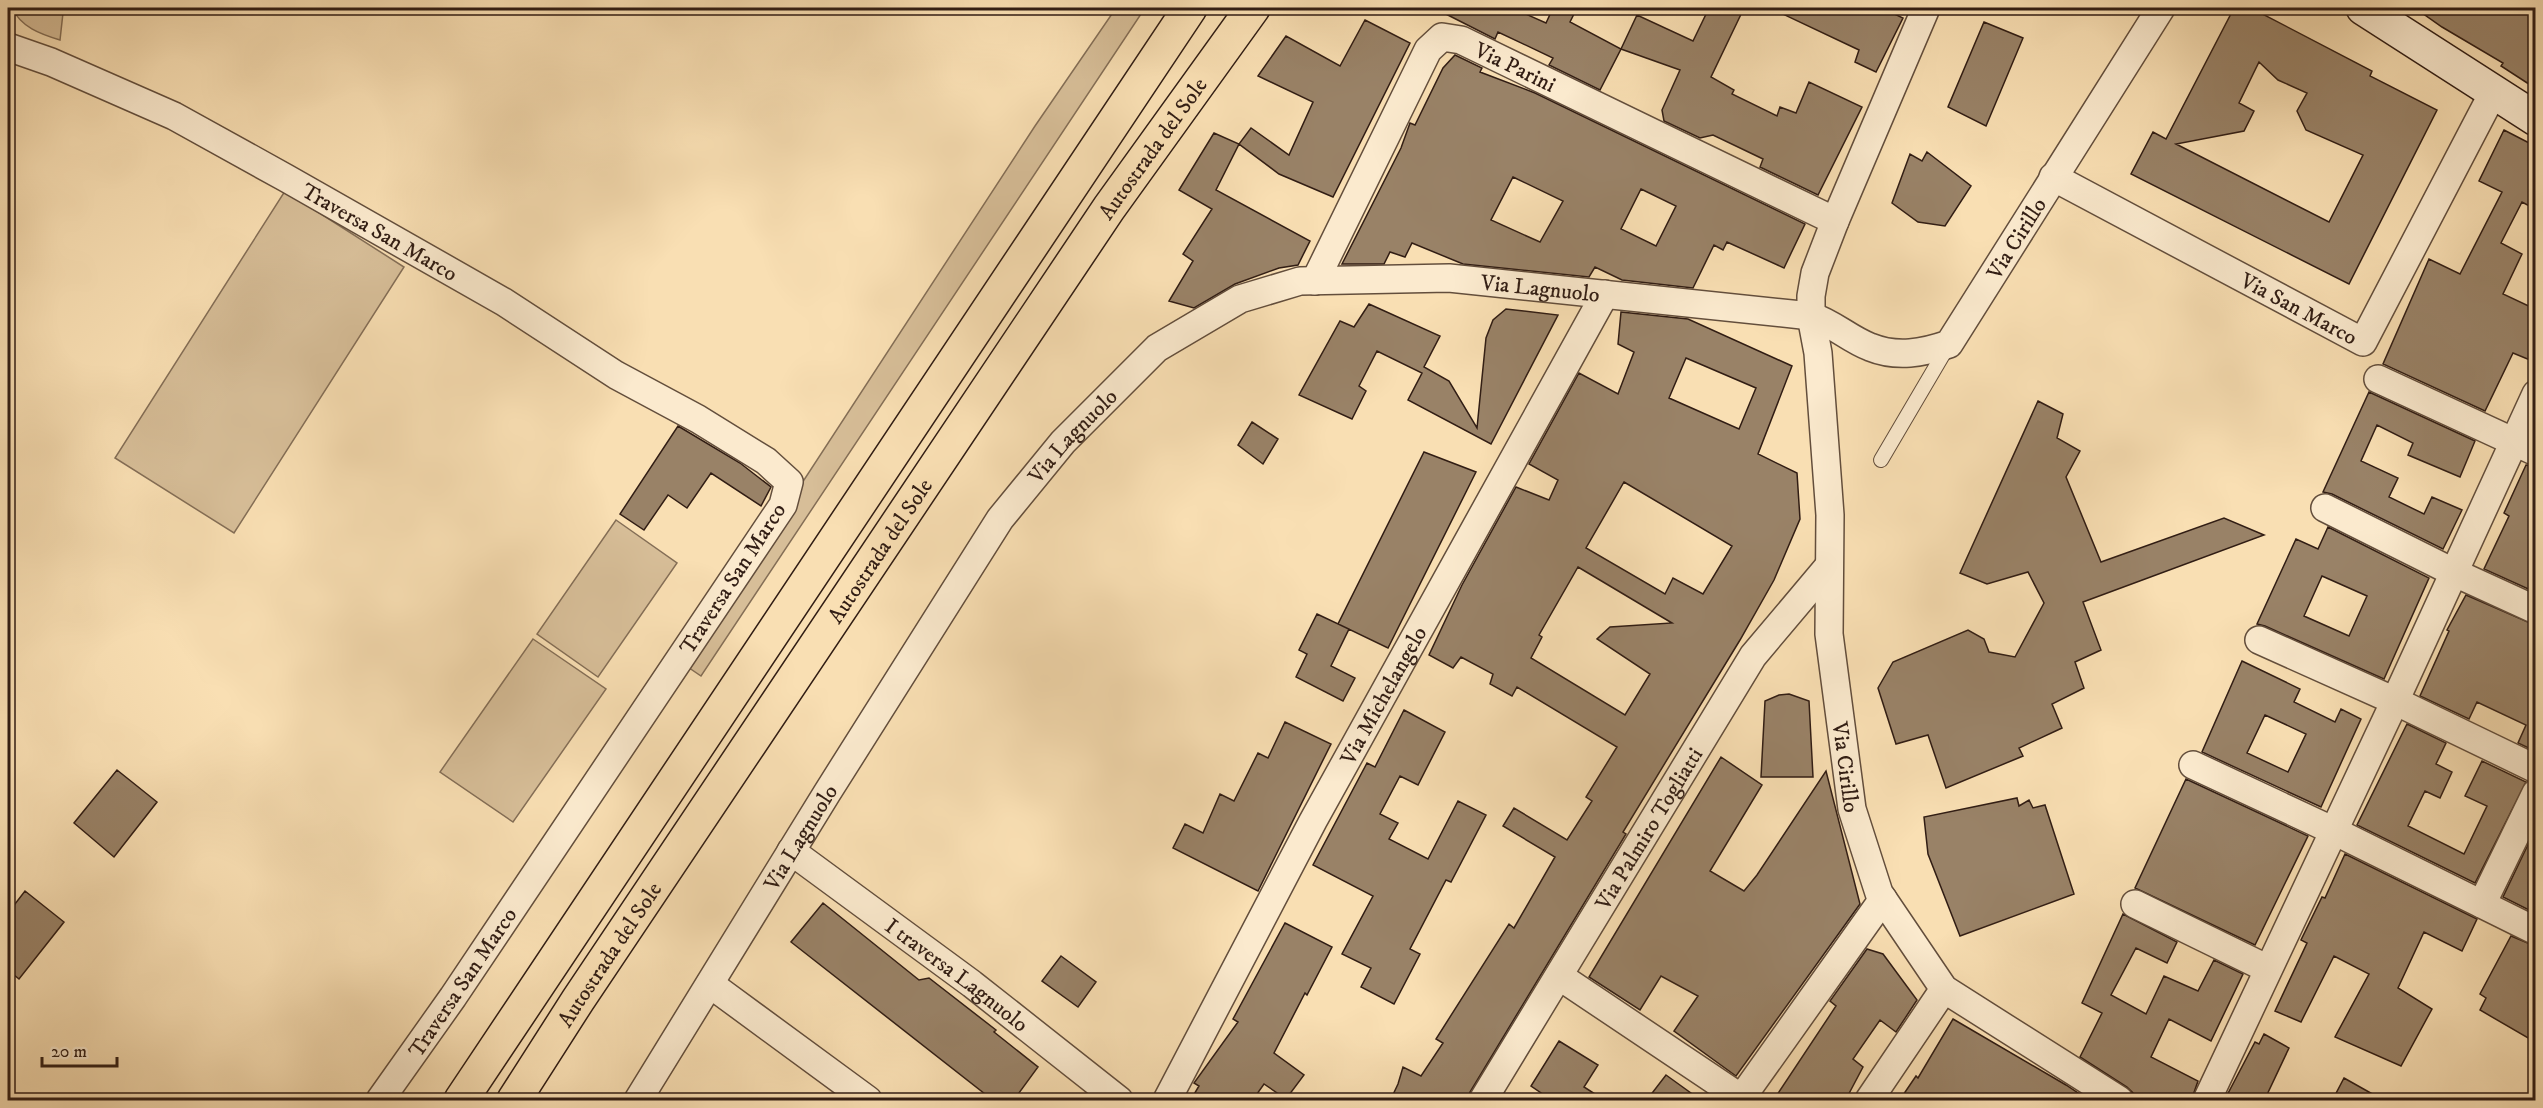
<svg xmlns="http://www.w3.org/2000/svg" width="2543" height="1108" font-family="'IM FELL DW Pica',serif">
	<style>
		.green { fill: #d7be98; stroke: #846e56; stroke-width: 1.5 }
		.building { fill: #998267; stroke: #311d14; stroke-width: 1.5; fill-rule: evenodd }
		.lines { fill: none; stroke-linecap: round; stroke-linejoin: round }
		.lane-casing { stroke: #634e3c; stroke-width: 16 }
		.street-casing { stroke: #634e3c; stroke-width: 30 }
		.secondary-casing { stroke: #311d14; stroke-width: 36 }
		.highway-casing { stroke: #311d14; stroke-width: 36 }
		.lane { stroke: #fbeace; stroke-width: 14 }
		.street { stroke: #fbeace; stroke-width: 27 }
		.secondary { stroke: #fbeace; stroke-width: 33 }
		.highway { stroke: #f9dfb3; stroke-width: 33 }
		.labels { text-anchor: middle; stroke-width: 5; stroke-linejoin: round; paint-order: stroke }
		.street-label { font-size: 22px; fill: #311d14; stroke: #fbeace }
	</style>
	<rect width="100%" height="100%" fill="#f9dfb3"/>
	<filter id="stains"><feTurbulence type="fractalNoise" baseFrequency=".00333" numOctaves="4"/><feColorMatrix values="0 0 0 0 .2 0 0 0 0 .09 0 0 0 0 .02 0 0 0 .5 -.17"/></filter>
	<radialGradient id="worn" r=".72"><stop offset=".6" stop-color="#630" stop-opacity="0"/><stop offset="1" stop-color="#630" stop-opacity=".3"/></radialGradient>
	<path class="green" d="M12 8H92L63 13 60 40C40 34 21 27 12 8Z
		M1116 8H1145L701 676 682 663 790 472 804 480 1035 126Z
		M285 191 404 267 234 533 115 458Z
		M616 520 677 563 598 677 537 634Z
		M533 639 606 689 513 822 440 772Z"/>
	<path class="building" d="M1434 8H1512L1546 23 1553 8H1577L1570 22 1621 49 1600 90 1549 65 1553 58 1498 32 1495 39Z
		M1709 8H1744L1711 77 1734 90 1732 94 1777 116 1780 107 1796 113 1809 82 1862 107 1818 195 1760 167 1763 159 1713 135 1700 138 1664 121 1662 110 1680 70 1621 49 1637 15 1693 41Z
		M1770 8H1882L1903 18 1876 72 1855 62 1859 50Z
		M2234 8H2251L2372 71 2370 76 2437 110 2349 284 2131 174 2153 132 2166 139ZM2259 62 2278 80 2307 93 2297 111 2306 130 2363 155 2329 222 2176 144 2244 131 2254 111 2239 103Z
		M2415 8H2535V88L2501 66 2503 63 2442 27Z
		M1365 20 1410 43 1333 197 1279 174 1239 144 1251 128 1289 155 1313 102 1258 76 1286 36 1340 66Z
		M1984 22 2023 38 1986 126 1948 107Z
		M1455 55 1482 68 1480 72 1535 93 1805 224 1784 268 1727 242 1723 250 1714 245 1693 288 1622 280 1595 267 1589 277 1463 264 1412 243 1405 257 1390 252 1384 264H1342L1401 148 1410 123 1415 125 1443 68ZM1513 177 1563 201 1540 242 1491 220ZM1641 189 1676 206 1656 246 1621 229Z
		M2504 130 2535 146V209L2522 202 2501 243 2522 254 2503 294 2535 309V348L2530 360 2513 353 2485 411 2383 364 2429 259 2460 274 2502 192 2479 181Z
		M1214 133 1239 144 1216 190 1310 241 1298 265 1279 268 1235 284 1194 308 1169 301 1193 261 1183 254 1212 209 1179 190Z
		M1927 152 1971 186 1945 226 1918 222 1892 203 1910 154 1922 161Z
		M1369 304 1440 336 1424 367 1449 381 1477 428 1486 338 1493 320 1506 309 1558 315 1491 444 1408 400 1422 373 1377 351 1359 386 1366 391 1352 419 1299 395 1340 321 1354 327Z
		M1621 312 1688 319 1792 366 1758 454 1797 473 1800 519 1774 580 1740 640 1623 832 1626 834 1470 1092 1467 1101H1390L1398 1084 1403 1067 1421 1076 1443 1043 1436 1039 1509 924 1514 928 1555 857 1503 826 1514 808 1567 840 1592 801 1586 797 1617 747 1517 687 1512 696 1490 684 1493 674 1461 657 1453 668 1429 655 1462 585 1516 487 1549 500 1558 480 1529 464 1579 373 1618 394 1634 352 1618 344ZM1686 358 1756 388 1739 429 1669 398ZM1624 482 1732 546 1703 594 1673 578 1665 594 1586 548ZM1578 567 1672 623 1610 627 1597 639 1650 674 1625 715 1531 658 1542 637 1539 635Z
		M2369 392 2475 441 2460 477 2408 455 2413 443 2377 425 2361 461 2398 478 2389 497 2424 514 2432 497 2462 510 2443 549 2332 494 2323 492Z
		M2038 401 2063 414 2057 438 2080 451 2066 477 2101 562 2224 518 2264 535 2083 602 2101 650 2075 662 2084 688 2052 704 2062 728 2019 748 2023 756 1946 788 1928 735 1896 744 1878 688 1893 662 1968 630 1984 639 1989 652 2015 657 2044 603 2028 572 1987 584 1960 573Z
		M1252 422 1278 439 1263 464 1238 445Z
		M678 426 740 463 771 487 761 506 711 473 687 508 668 495 644 530 620 514Z
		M1424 452 1476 472 1388 648 1338 624Z
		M2526 465 2535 467V592L2484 569 2509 516 2504 513Z
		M2328 527 2429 578 2384 679 2265 626 2257 624 2296 539 2318 549ZM2322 576 2367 596 2349 636 2304 616Z
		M2466 595 2535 625V751L2518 743 2526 725 2477 702 2469 719 2420 696 2449 631 2447 630Z
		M1317 614 1349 629 1331 666 1355 678 1343 701 1296 677 1307 654 1299 650Z
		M2242 661 2300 689 2294 702 2335 722 2341 709 2361 719 2321 807 2202 752ZM2265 715 2306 734 2288 772 2247 753Z
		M1789 694 1809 701 1813 777H1761L1765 701 1779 695Z
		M1404 710 1445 732 1418 785 1400 776 1380 814 1398 823 1389 839 1428 859 1458 801 1486 815 1451 882 1446 880 1410 949 1420 954 1394 1004 1361 987 1371 968 1342 954 1373 896 1313 865 1367 763 1375 767Z
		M1285 722 1331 744 1258 891 1173 848 1185 824 1203 833 1220 794 1234 801 1258 753 1268 758Z
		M2407 724 2446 743 2436 764 2452 772 2440 798 2425 791 2408 826 2464 854 2487 806 2465 796 2482 761 2526 782 2475 883 2357 825Z
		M1721 757 1762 785 1710 871 1744 891 1757 875 1826 771 1860 904 1736 1076 1674 1031 1698 996 1661 976 1640 1010 1589 977Z
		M117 770 157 802 114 857 74 823Z
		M2186 779 2308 836 2255 945 2135 888Z
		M2017 798 2019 806 2029 800 2033 808 2045 805 2074 894 1960 936 1928 854 1924 817Z
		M2535 830V913L2503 897Z
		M2345 854 2477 919 2462 951 2424 932 2398 988 2432 1009 2401 1066 2335 1037 2369 974 2334 956 2301 1022 2275 1011 2307 943 2301 940 2322 897 2325 898Z
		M25 891 64 922 19 979 8 970V913Z
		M823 903 919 980 929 978 996 1030 994 1032 1038 1067 1013 1101H994L791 942Z
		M2123 914 2177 942 2167 963 2136 948 2111 995 2146 1014 2164 976 2198 991 2214 960 2243 974 2211 1041 2169 1019 2151 1057 2198 1081 2191 1101H2135L2133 1093 2127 1087 2080 1057 2102 1013 2082 1003Z
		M1285 923 1332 947 1307 995 1305 993 1274 1053 1304 1075 1286 1099 1264 1084 1252 1101H1190L1199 1086 1194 1083 1238 1022 1233 1019Z
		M2511 936 2535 946V1042L2480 1010 2486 998 2480 994Z
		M1867 949 1883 954 1917 1000 1896 1032 1880 1020 1853 1059 1863 1067 1845 1101H1773L1836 1006 1830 1001Z
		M1061 956 1096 982 1078 1007 1042 981Z
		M1953 1019 2066 1085 2090 1101H1899L1916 1076 1918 1078Z
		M2264 1034 2289 1048 2264 1101H2224L2255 1042 2259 1044Z
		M1559 1041 1598 1065 1584 1087 1606 1101H1553L1531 1086Z
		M1666 1075 1702 1101H1646Z
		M2344 1078 2385 1101H2332Z"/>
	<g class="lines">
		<g class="lane-casing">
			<path id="lane" d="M1881 460 1948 346"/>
		</g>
		<g class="street-casing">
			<g id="street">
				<path id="s1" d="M1926 8 1835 221 1815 273 1811 296V316L1818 353 1830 515 1829 634 1852 809 1879 893 1944 989 2119 1100"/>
				<path id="s2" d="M8 47 51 62 174 116 286 178 504 302 616 375 698 419 766 461 789 482 783 505 453 997 380 1100"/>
				<path id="s3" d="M2053 177 2363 342 2493 93"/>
				<path id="s4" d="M1315 281 1428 50 1442 37 1461 40 1835 221"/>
				<path d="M2378 379 2536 452"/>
				<path d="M2325 508 2453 572 2536 610"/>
				<path d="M2259 640 2395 701 2536 769"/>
				<path d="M2193 765 2334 831 2536 931"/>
				<path id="s5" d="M791 851 972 984 1119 1100"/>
				<path d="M2135 904 2268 969"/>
				<path d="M2482 904 2536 793"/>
				<path d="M1559 976 1744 1100"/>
				<path d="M710 984 868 1100"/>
				<path id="s6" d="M638 1100 827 793 1000 519 1063 442 1157 348 1240 299 1300 281 1449 278 1811 316C1833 323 1849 339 1870 347 1897 358 1923 353 1949 344L2161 8"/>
				<path id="s7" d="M1167 1100 1313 821 1605 294"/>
				<path id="s8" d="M1483 1100 1753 656 1828 567"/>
				<path d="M1740 1100 1883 899"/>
				<path d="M1869 1100 1944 989"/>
				<path d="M2207 1100 2395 701 2536 394"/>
			</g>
		</g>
		<g class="secondary-casing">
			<path id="secondary" d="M2363 8 2536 119"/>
		</g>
		<g class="highway-casing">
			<g id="highway">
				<path d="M461 1100 1190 8"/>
				<path id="s9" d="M514 1100 578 1000 1109 208 1253 8"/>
			</g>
		</g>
		<use href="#lane" class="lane"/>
		<use href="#street" class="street"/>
		<use href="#secondary" class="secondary"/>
		<use href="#highway" class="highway"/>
	</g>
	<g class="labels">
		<g class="street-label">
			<text dy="8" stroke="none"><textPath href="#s4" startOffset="356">Via Parini</textPath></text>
			<text dy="8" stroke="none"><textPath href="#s9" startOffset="1146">Autostrada del Sole</textPath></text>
			<text dy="8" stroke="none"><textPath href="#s2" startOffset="416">Traversa San Marco</textPath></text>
			<text dy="8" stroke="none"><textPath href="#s6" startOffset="1862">Via Cirillo</textPath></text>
			<text dy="8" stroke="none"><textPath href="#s6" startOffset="1317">Via Lagnuolo</textPath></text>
			<text dy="8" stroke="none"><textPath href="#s3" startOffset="279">Via San Marco</textPath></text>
			<text dy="8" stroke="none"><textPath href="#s6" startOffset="795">Via Lagnuolo</textPath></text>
			<text dy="8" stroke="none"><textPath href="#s9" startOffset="660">Autostrada del Sole</textPath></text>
			<text transform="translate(732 578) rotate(-57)" y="8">Traversa San Marco</text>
			<text dy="8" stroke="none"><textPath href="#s7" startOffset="459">Via Michelangelo</textPath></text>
			<text dy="8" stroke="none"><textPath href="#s1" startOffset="784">Via Cirillo</textPath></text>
			<text dy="8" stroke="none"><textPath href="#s8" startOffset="318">Via Palmiro Togliatti</textPath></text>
			<text dy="8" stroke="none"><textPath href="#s6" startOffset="309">Via Lagnuolo</textPath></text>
			<text dy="8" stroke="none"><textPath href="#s9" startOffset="174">Autostrada del Sole</textPath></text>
			<text dy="8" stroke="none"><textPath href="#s5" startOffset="207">I traversa Lagnuolo</textPath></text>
			<text transform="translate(462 982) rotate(-56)" y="8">Traversa San Marco</text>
		</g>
	</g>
	<rect width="2543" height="1108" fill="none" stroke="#f9dfb3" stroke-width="30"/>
	<rect x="9" y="9" width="2525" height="1090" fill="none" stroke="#311d14" stroke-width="3"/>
	<rect x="15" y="15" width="2513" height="1078" fill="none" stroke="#311d14" stroke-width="1.5"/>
	<path d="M42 1057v9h75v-9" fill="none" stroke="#311d14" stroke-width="3"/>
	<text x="51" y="1057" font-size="18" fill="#311d14" stroke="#fbeace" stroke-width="4.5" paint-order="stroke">20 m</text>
	<rect width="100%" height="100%" filter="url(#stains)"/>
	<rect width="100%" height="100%" fill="url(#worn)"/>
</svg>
